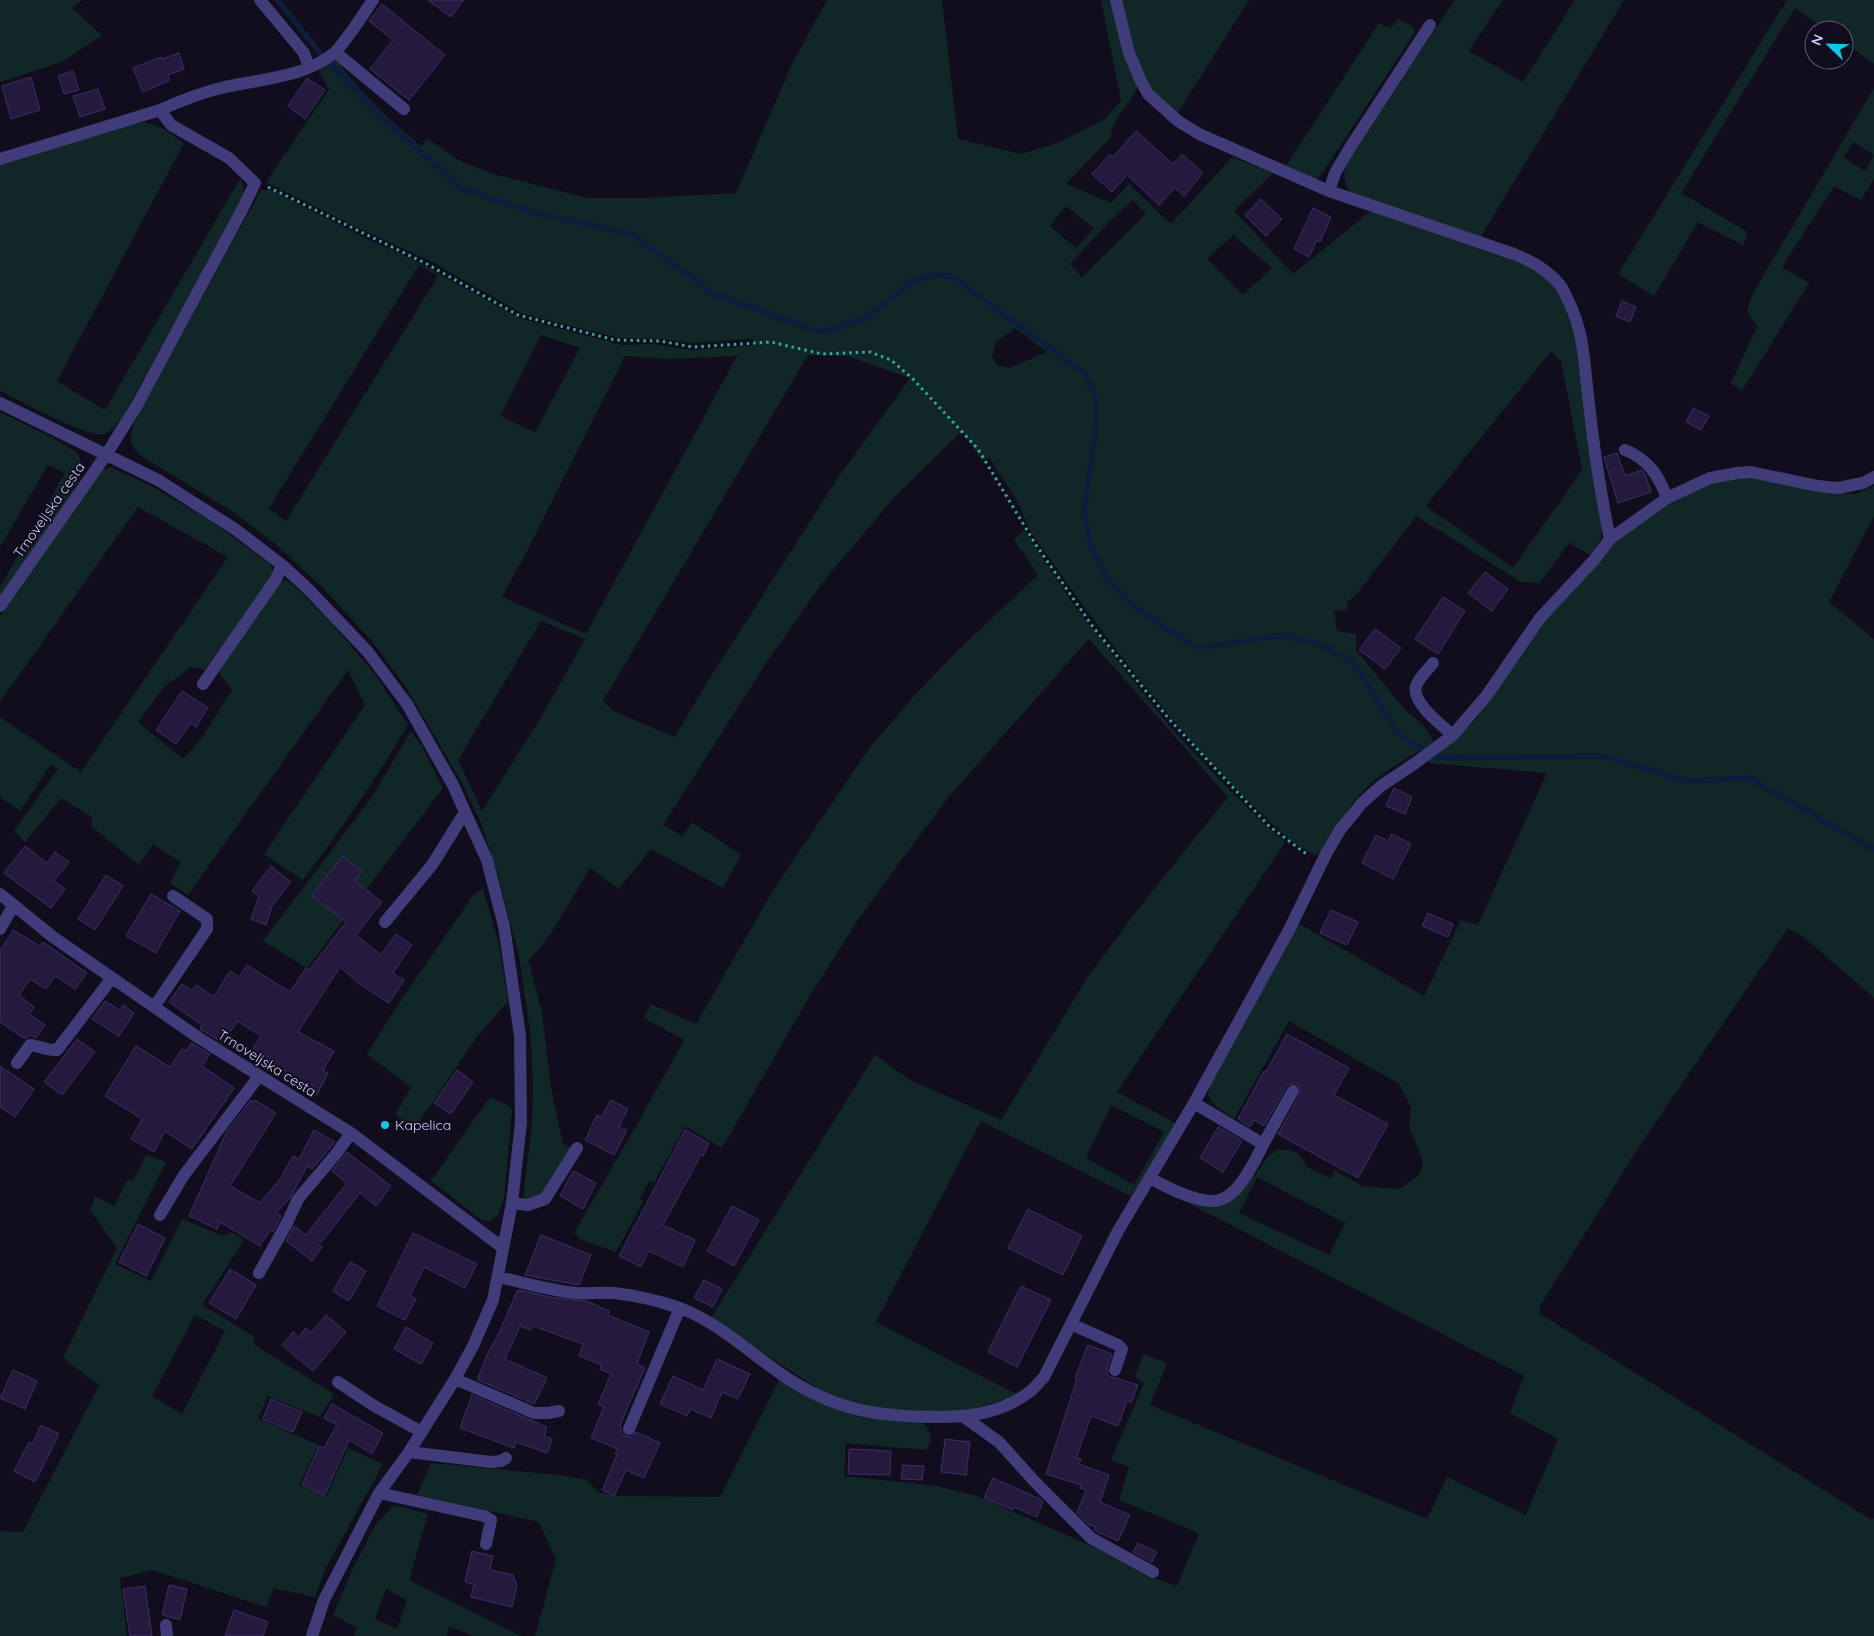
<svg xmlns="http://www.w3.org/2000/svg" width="1874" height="1636" font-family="Quicksand,sans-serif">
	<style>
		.green { fill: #112727; fill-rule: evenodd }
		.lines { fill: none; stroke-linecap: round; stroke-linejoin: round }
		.stream { stroke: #0e1d3c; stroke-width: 5.5 }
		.building { fill: #231a3d; stroke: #3c2e68 }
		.path { stroke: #35a8a6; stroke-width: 3; stroke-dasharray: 2.5 4; stroke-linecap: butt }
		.minor { stroke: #403b79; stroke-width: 12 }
		.poi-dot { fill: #0fc7e6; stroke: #110d1d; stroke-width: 2 }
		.labels { text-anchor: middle; stroke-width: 4; stroke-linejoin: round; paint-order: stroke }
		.street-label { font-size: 14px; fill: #d4cdfc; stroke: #110d1d }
		.poi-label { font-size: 14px; fill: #d4cdfc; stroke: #110d1d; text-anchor: start }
	</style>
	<rect width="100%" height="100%" fill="#110d1d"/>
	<path class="green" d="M0 0H83L72 8 102 35 62 62 0 82Z
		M827 0H942L958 139 1020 154 1055 144 1105 119 1121 100 1101 0H1112L1138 86C1131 104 1111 118 1111 137L1066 184 1111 203 1129 184 1171 224 1232 157 1273 173 1234 211 1293 274 1372 210 1513 256 1536 269 1555 286 1568 310 1578 341 1602 526 1601 538 1592 556 1569 543 1540 583 1521 582 1416 516 1357 594 1347 602 1348 609 1334 611 1337 631 1356 634V650L1405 710 1423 725 1434 742C1412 756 1385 769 1366 788 1348 806 1335 829 1322 852L1315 855C1290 844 1265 817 1245 798 1168 721 1102 634 1040 545L1029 529 1017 500 989 457 982 461 962 431 895 496 823 582 768 660 663 825 683 836 692 822 741 855 723 888 651 849 619 889 590 868C575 892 548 945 528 960L542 1012 551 1088 563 1144 571 1148 543 1197 529 1200 523 1197 532 1125 533 1087 531 1038 519 956 496 868 480 821 462 783 407 689 371 640 322 587 273 542 230 510 143 457 135 450 130 440 134 422 261 190H271L371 241 410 258 519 318 622 345 653 344 691 350 756 345 752 339 691 343 661 339 619 338 523 314 442 268 437 264 352 225 266 182 329 89 320 74 319 70 338 60C343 74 388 119 401 129 409 136 415 139 421 147L428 139 462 162 497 175 587 198H643L736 193 792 64ZM1133 200 1146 214 1082 277 1070 264 1110 221ZM1066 206 1094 228 1076 248 1050 226ZM1233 235 1272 268 1243 295 1207 259ZM419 265 438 276 286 521 269 508ZM1015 328 1047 352 1009 368 997 365 992 357 995 343ZM541 335 580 348 535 432 506 419 501 415ZM1551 351 1561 361 1582 470 1513 568 1426 506ZM808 355 847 356 910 378 837 479 703 689 675 737 613 711 603 701ZM625 356 670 359 737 356 586 634 502 597 527 551ZM541 621 585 639 540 719 482 811 458 760Z
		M1121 0H1249L1177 114 1156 96 1143 74 1133 50Z
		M1455 0H1503L1469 51 1523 82 1575 0H1624L1480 238 1351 193C1339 174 1345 168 1355 149Z
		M1787 0H1874V64L1844 42V30H1827L1795 8 1681 193 1746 231 1747 236 1743 245 1698 222 1654 296 1618 274Z
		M1398 19 1412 26 1415 32 1323 172 1317 179 1309 180 1284 169 1379 23 1390 28Z
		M1874 88V155L1854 142 1843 157 1865 171 1874 155V179L1861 200 1834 186 1782 267 1809 283 1742 391 1731 383 1757 327 1747 311 1752 295Z
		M144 122 162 128 184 143 57 381 105 410 240 179C248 191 240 204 234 217L121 419C116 424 111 432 104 434 88 438 18 400 0 391V164L121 127Z
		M0 412 53 438 78 453 83 466 82 475 66 502 0 597V587L65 473 48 465 0 547Z
		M110 467 151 486 210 520 271 565 273 571 271 579 205 669 191 667 165 686 138 722 183 759 201 739 232 690 219 672 276 585 286 580 293 585 333 625 375 674 408 725C376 779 341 830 303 880L264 854 365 705 348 670 188 895 170 883 180 862 153 844 139 865 91 826 92 817 61 798 25 842 14 831 58 769 51 764 20 811 0 797V717L81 772 228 557 138 507 0 702V616L94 480 102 471Z
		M1746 476 1839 493 1855 494 1874 486V516L1829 602 1874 639V998L1805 938 1788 928 1635 1153 1540 1306 1539 1313 1872 1520 1874 1518V1636H535L556 1559 539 1522 417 1495 431 1463 560 1475 587 1480 598 1492 613 1496 720 1497 779 1380 817 1401 922 1422 929 1430 931 1442 926 1450 846 1443 844 1476 937 1486 977 1496 1103 1551 1147 1576 1177 1586 1199 1533 1119 1500 1129 1467 1111 1460 1144 1383 1135 1377 1143 1354 1167 1363 1150 1405 1427 1519 1447 1477 1526 1515 1558 1439 1510 1413 1524 1376 1182 1200 1202 1203 1241 1189 1256 1174 1267 1157 1276 1150H1291L1300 1155 1307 1167 1332 1179 1334 1170 1363 1186 1396 1189 1403 1187 1420 1174 1423 1161 1409 1127 1411 1107 1399 1084 1289 1021 1234 1119 1213 1104 1208 1094 1210 1084 1298 923 1424 996 1461 920 1478 925 1547 773 1429 763V759L1462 733 1477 718 1535 632 1618 537 1674 498 1697 487ZM1257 1177 1345 1223 1329 1255 1239 1213Z
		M1024 530 1073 604 1170 727 1218 778 1263 823 1285 842 1117 1092 1177 1124 1131 1196 981 1121 876 1322 1016 1394 1010 1398 965 1411H922L886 1409 848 1402 823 1392 711 1318 875 1055 910 1080 1001 1120 1087 978 1138 909 1228 797 1089 639 951 794 902 859 856 923 812 992 722 1148 685 1126 654 1183 649 1181 640 1198 643 1202 616 1252 582 1240 574 1233 635 1128 684 1040 644 1018 651 1004 696 1024 774 889 870 747 915 695 957 651 1038 575 1014 540ZM1111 1105 1164 1132 1134 1185 1086 1158Z
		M411 731 421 745 443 788 307 968 263 941 372 797Z
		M483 889 499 945 508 1001 476 1038 415 1128 395 1115 411 1087 367 1054 395 1009 474 894Z
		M490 1097 509 1106 512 1110 504 1199 498 1215 489 1221 480 1219 431 1181Z
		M146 1155 166 1162 115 1264 151 1281 182 1219 223 1236 232 1232 244 1240 202 1305 255 1337 253 1344 334 1394 320 1417 268 1396 258 1418 318 1445 299 1485 327 1496 348 1448 383 1464 326 1568 315 1597 274 1588 266 1607 152 1570 120 1578 127 1636H0V1531L23 1532 99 1385 63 1358 117 1248 90 1210 95 1196 114 1206 128 1179 133 1181ZM195 1315 225 1331 182 1414 152 1396Z
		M394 1505 428 1514 409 1580 521 1636H473L449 1626 447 1636H354L357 1628 333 1615 352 1570 376 1524ZM386 1589 407 1600 397 1629 375 1619Z"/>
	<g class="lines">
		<path class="stream" d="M278 0 319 52 386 122 462 188 532 212 631 234 716 295 821 332 864 319 915 279 938 275 953 277 1085 374 1095 396 1096 412 1095 434 1084 512 1091 546 1107 580 1129 603 1197 648 1283 635 1322 645 1353 662 1399 734 1429 754 1444 758 1603 756 1687 781 1750 778 1874 850"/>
	</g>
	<path class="building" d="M428 0H464L451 17Z
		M382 4 445 55 409 100 370 69 393 40 369 21Z
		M179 53 184 69 168 75 170 80 143 92 133 68 161 57 162 59Z
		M73 71 79 90 64 94 58 76Z
		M31 77 40 110 11 119 2 86Z
		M307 78 325 90 305 119 288 106Z
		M98 89 105 109 80 117 73 96Z
		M1136 131 1173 164 1182 154 1203 173 1184 196 1175 188 1159 205 1127 175 1112 192 1092 174 1110 154 1113 157Z
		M1261 199 1282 219 1266 236 1245 215Z
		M1313 208 1331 217 1320 242 1317 240 1309 257 1294 249Z
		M1622 301 1636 307 1630 322 1616 316Z
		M1693 408 1709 416 1701 430 1686 422Z
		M1617 453 1625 476 1642 470 1645 474 1651 492 1618 503 1604 457Z
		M1485 572 1508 589 1492 611 1468 593Z
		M1443 597 1465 611 1438 654 1415 639Z
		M1375 629 1401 648 1385 669 1359 650Z
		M182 691 208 708 196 727 191 723 176 744 156 730Z
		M1394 788 1412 797 1405 814 1386 806Z
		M1392 834 1411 844 1393 879 1362 863 1376 835 1388 841Z
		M25 846 47 863 55 852 69 862 54 881 65 889 51 908 4 873Z
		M342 856 362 871 355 881 382 902 356 935 381 955 396 934 412 945 393 973 404 980 389 1003 361 985 340 967 298 1032 334 1051 323 1071 328 1073 317 1095 283 1077 286 1071 252 1050 261 1036 237 1021 223 1043 200 1029 202 1025 169 1002 182 984 192 991 196 985 214 997 230 971 239 977 247 965 290 992 306 968 309 970 346 922 312 896Z
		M271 866 291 882 272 906 266 925 251 919 259 897 252 891Z
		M106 875 123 886 95 930 78 919Z
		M151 894 180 911 156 953 126 936Z
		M1331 910 1358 922 1347 945 1320 933Z
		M1428 913 1453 924 1448 937 1422 926Z
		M13 930 40 946 43 942 87 973 75 989 55 976 46 989 30 979 19 995 34 1007 29 1014 45 1025 36 1038 31 1035 25 1039 0 1022V951Z
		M105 1001 120 1010 123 1005 134 1013 119 1036 92 1019Z
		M1287 1034 1349 1068 1334 1095 1388 1124 1358 1178 1278 1134 1300 1095V1087L1297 1084H1289L1286 1087 1264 1126 1254 1120 1250 1127 1238 1119 1264 1071 1266 1072Z
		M77 1039 95 1052 62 1095 44 1082Z
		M191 1043 210 1054 202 1066 234 1088 192 1149 165 1131 154 1152 131 1139 142 1119 105 1096 136 1046 170 1067 182 1049 186 1051Z
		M0 1066 34 1089 15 1117 0 1107Z
		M457 1070 473 1082 451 1114 434 1103Z
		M251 1100 254 1102 255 1100 276 1113 230 1186 260 1203 280 1179 293 1156 299 1159 314 1130 335 1142 312 1169 307 1166 290 1198 276 1213 281 1216 273 1232 270 1230 260 1246 220 1222 217 1229 189 1216 227 1131Z
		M611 1100 628 1109 619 1127 627 1130 614 1155 585 1140 597 1115 601 1118Z
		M1218 1127 1242 1141 1223 1172 1200 1158Z
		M685 1130 709 1143 703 1156 701 1155 663 1225 695 1240 683 1267 649 1251 641 1267 619 1256Z
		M347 1152 391 1186 376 1206 360 1193 319 1245 322 1247 312 1261 286 1241 294 1226 306 1235 347 1183 332 1171Z
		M573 1171 596 1183 583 1209 560 1196Z
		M732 1206 759 1220 734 1266 707 1251Z
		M1028 1209 1082 1236 1063 1275 1008 1248Z
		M138 1224 165 1238 146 1276 119 1262Z
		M413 1233 477 1264 465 1288 424 1267 410 1296 416 1299 405 1320 377 1306Z
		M541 1235 591 1255 579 1285 525 1275Z
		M350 1262 366 1271 349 1301 333 1291Z
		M230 1269 256 1285 236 1319 209 1303Z
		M704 1280 722 1289 713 1307 694 1298Z
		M1021 1286 1051 1300 1017 1367 988 1352Z
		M519 1290 555 1298 587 1301 609 1311 608 1315 649 1332 637 1364 645 1368 620 1425 622 1433 625 1436 630 1437 636 1432 660 1443 644 1478 626 1470 614 1496 602 1490 617 1455 615 1454 618 1449 591 1438 604 1407 598 1404 611 1374 600 1369 602 1365 579 1356 583 1344 533 1326 531 1330 520 1326 505 1359 547 1378 534 1404 478 1380V1377L489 1351 500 1331 517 1291Z
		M326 1315 346 1332 313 1371 282 1345 293 1332 298 1337 306 1328 311 1333Z
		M406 1327 433 1343 421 1364 394 1349Z
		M1088 1345 1112 1354 1107 1368V1374L1109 1376 1138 1385 1131 1403 1127 1401 1118 1426 1091 1416 1076 1458 1081 1459 1079 1464 1109 1475 1100 1502 1130 1515 1118 1541 1096 1531 1094 1530 1096 1527 1089 1525 1077 1513 1086 1490 1080 1488 1081 1485 1046 1474 1077 1379 1075 1378Z
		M717 1359 750 1374 738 1399 722 1392 711 1418 690 1409 687 1416 660 1404 673 1376 703 1390Z
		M13 1370 37 1381 25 1409 0 1398Z
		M472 1395 547 1427 544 1436 552 1439 547 1453 516 1442 514 1448 460 1428Z
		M271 1399 302 1412 293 1432 263 1419Z
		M332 1404 383 1433 372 1454 349 1440 325 1495 302 1485 319 1446 324 1448 337 1425 324 1418Z
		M41 1425 59 1434 35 1482 14 1471 29 1442 32 1444Z
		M945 1439 970 1442 966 1475 941 1472Z
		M849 1449 891 1451 890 1475 848 1474Z
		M903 1465 924 1466 922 1480 901 1479Z
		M993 1478 1040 1499 1043 1502 1037 1517 1014 1507 1013 1510 984 1498Z
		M1138 1543 1157 1552 1152 1562 1133 1552Z
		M472 1551 493 1556 490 1570 513 1575 517 1585 512 1607 471 1597 474 1584 465 1582Z
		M169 1585 187 1589 180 1620 162 1615Z
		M145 1586 152 1636H130L123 1589Z
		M234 1610 268 1622 263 1636H225Z"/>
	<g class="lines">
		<path class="path" d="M268 187 425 263 518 315 615 340 660 341 693 347 771 342 822 354 870 352 891 360 913 379 978 449 1036 545 1093 627 1169 719 1269 826 1309 856"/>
		<path class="minor" d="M260 0 304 53 309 67
			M1116 0 1129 53 1141 81 1148 94 1178 121 1199 134 1329 191 1514 254C1532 261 1548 270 1560 285 1564 290 1566 297 1569 302 1584 333 1584 362 1588 395 1593 443 1600 491 1610 539
			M335 52 404 109
			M0 159 160 110
			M1329 191 1335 173 1351 146 1430 25
			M0 403 158 480 235 529 282 565 307 588 368 652 407 704 453 785 465 812 487 860 504 926 520 1036 521 1122 512 1203 493 1300 473 1346 455 1379 409 1452 379 1493 324 1600 312 1636
			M1625 450C1648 459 1659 476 1667 498
			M0 606 106 455 137 405 242 210 255 183 229 158 171 125 160 110C180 101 200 93 221 88 258 79 304 78 334 53 346 42 363 14 373 0
			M1433 663C1428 670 1419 677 1416 686 1411 702 1442 726 1453 735
			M203 684 276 579 282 565
			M0 894 53 937 199 1038 351 1133 503 1248
			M385 922 432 865 465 812
			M0 929 13 906
			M154 1007 207 929V919L173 896
			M17 1063 30 1045C40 1046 47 1051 57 1050L112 978
			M1194 1103 1263 1144
			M1150 1178C1166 1187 1192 1200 1211 1201 1237 1203 1255 1160 1265 1141 1274 1125 1283 1108 1293 1091
			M512 1203 528 1205 545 1199 577 1148
			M160 1215 184 1175 259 1076
			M259 1273 287 1223 298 1199 336 1154 351 1133
			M498 1277C523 1282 551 1291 576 1293 588 1294 601 1292 614 1293 635 1295 659 1301 680 1308 717 1322 748 1351 781 1374 834 1411 879 1417 942 1417 971 1417 1004 1411 1028 1393 1034 1389 1039 1382 1044 1377L1118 1231 1194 1103 1289 930 1326 854 1340 830 1362 803 1381 786 1414 764 1453 735 1487 695 1540 618 1595 559 1610 539 1667 498 1710 478 1737 473 1751 472 1818 486 1838 488 1863 483 1874 477
			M1071 1324 1118 1345 1122 1349 1115 1370
			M455 1379 534 1413H548L559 1411
			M338 1382 376 1407 422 1432
			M964 1417 999 1442 1036 1483 1091 1538 1153 1572
			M629 1429 680 1308
			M409 1452 491 1462 501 1461 506 1458
			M379 1493 484 1516 491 1520 486 1544
			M166 1625 167 1636"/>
	</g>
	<circle class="poi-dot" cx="385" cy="1125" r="5"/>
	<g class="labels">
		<g class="street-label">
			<text transform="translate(49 510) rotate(-55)" y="5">Trnoveljska cesta</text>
			<text transform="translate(267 1063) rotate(32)" y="5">Trnoveljska cesta</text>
		</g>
		<g class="poi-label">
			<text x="395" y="1130">Kapelica</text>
		</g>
	</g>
	<g transform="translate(1829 45) rotate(293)"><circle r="24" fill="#110d1d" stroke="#5f5a76"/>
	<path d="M0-4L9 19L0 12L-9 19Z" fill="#0fc7e6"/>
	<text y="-8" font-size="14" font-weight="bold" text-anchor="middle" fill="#d4cdfc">N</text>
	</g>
</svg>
